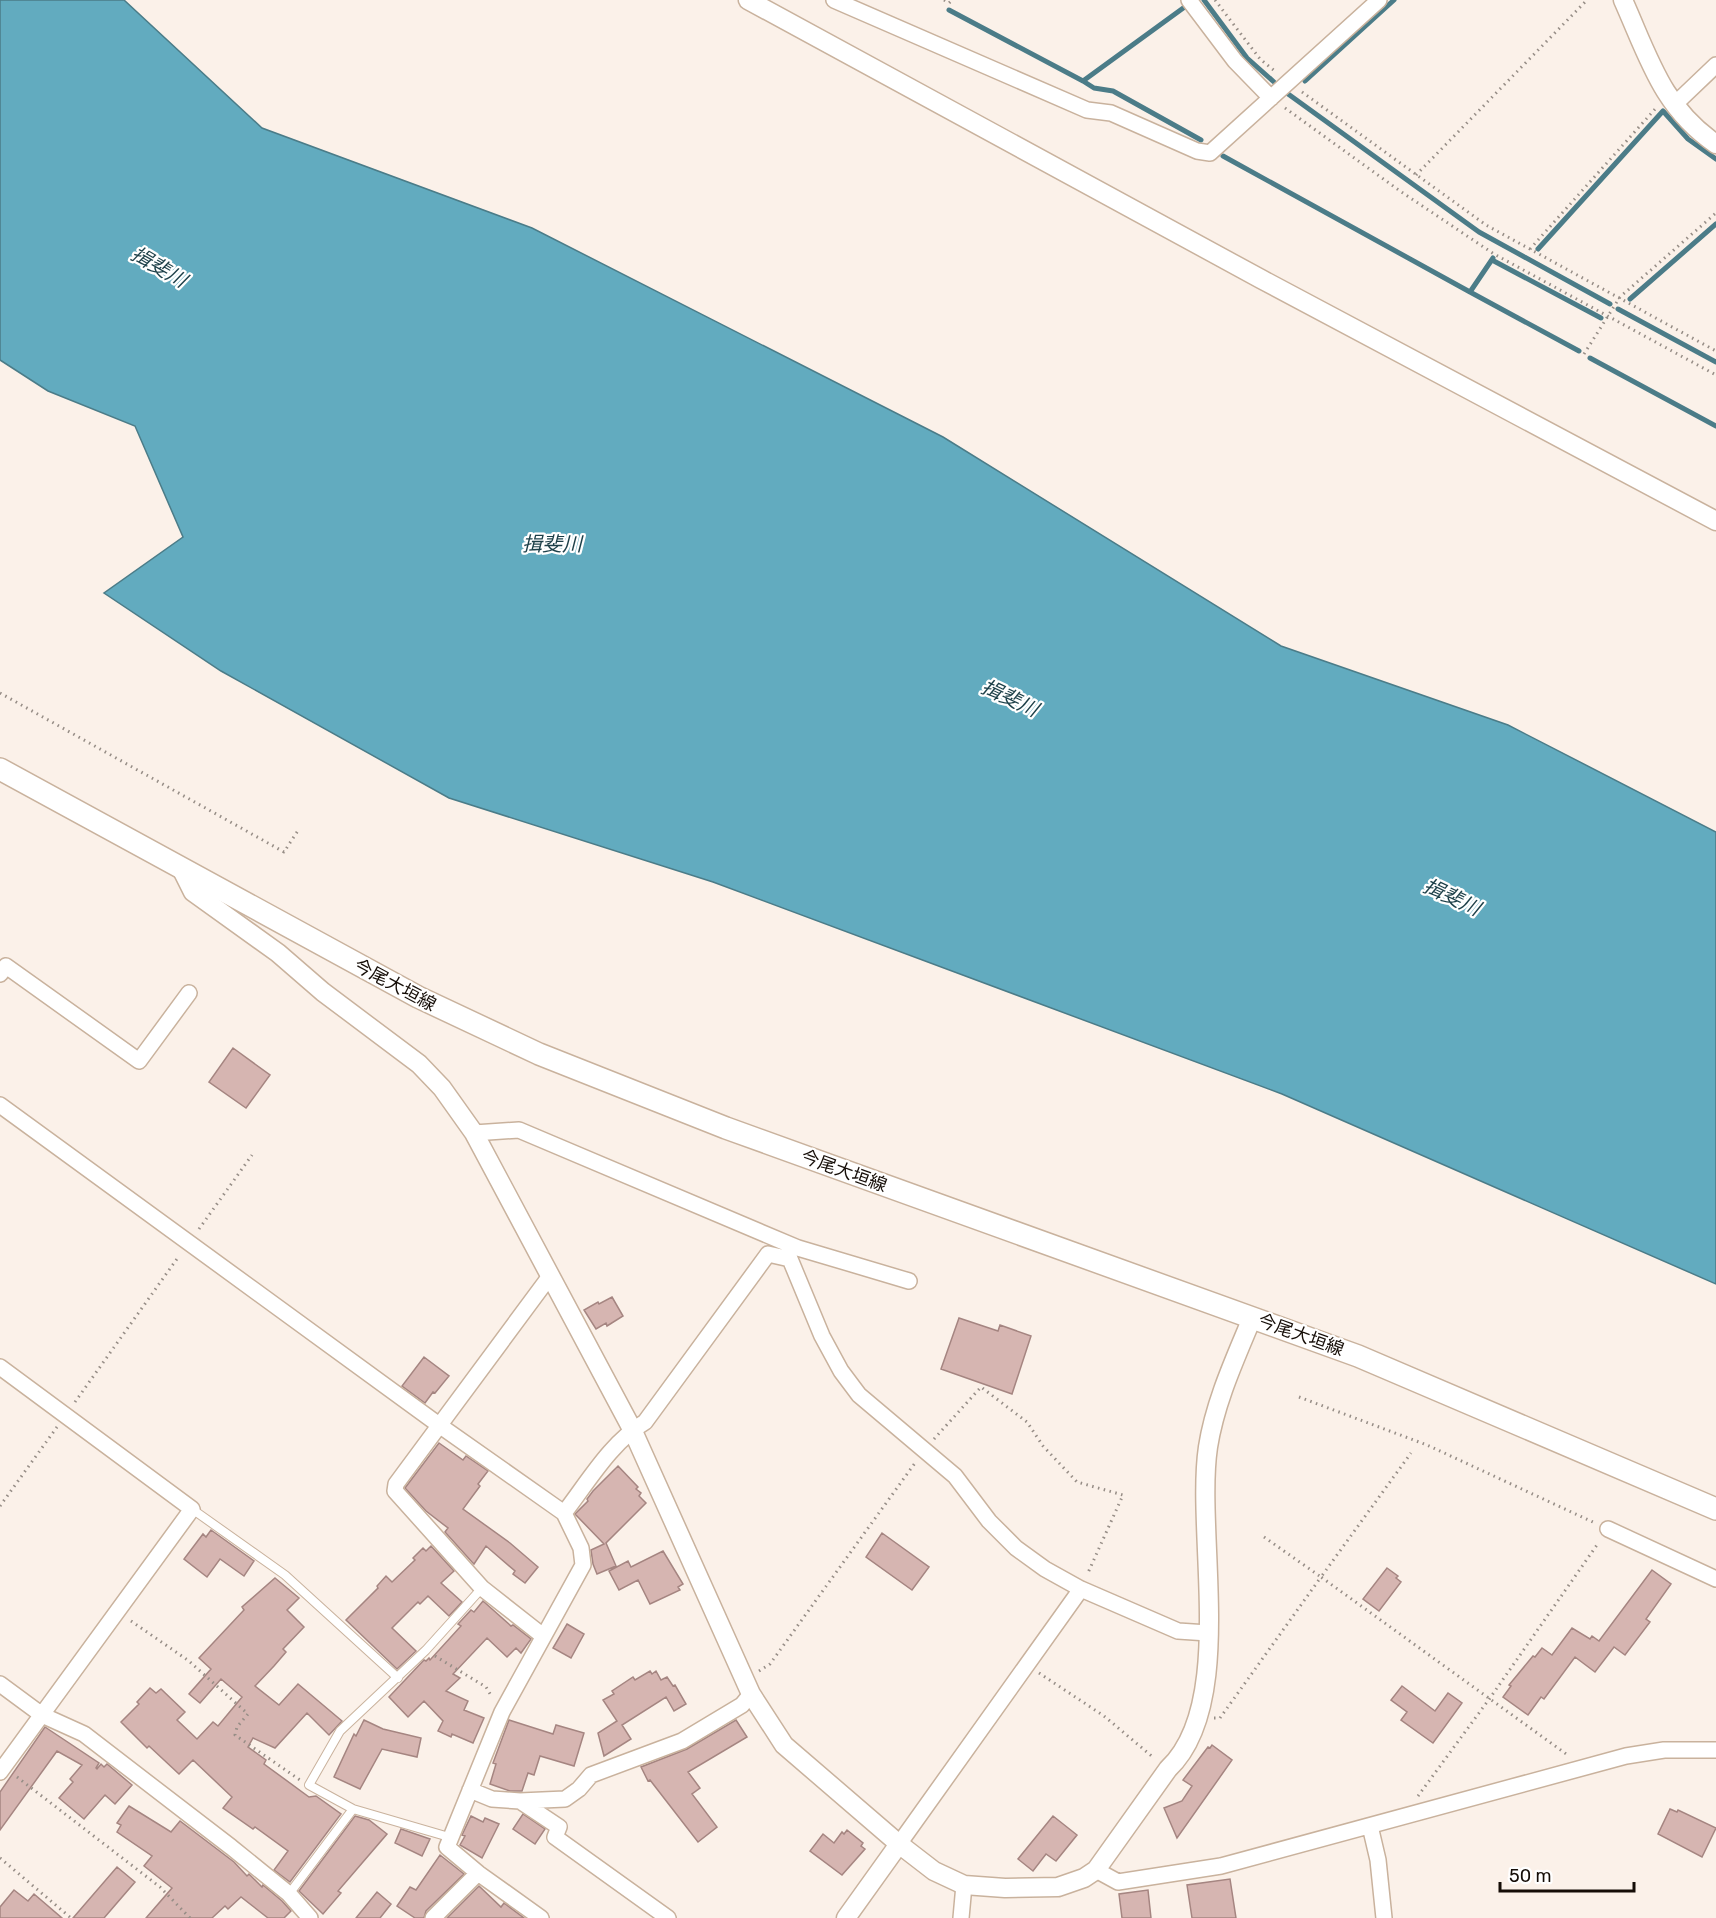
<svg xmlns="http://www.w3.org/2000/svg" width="1716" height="1918" font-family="Rubik,'Noto Sans JP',sans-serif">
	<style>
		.water { fill: #62abbf; stroke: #4b7c88; stroke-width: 1.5 }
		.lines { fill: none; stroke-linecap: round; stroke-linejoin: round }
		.stream { stroke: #4b7c88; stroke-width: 5 }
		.building { fill: #d6b5b1; stroke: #a58581; stroke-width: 1.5 }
		.service-casing { stroke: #c9b29d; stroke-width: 10 }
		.minor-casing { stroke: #c9b29d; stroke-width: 18 }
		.tertiary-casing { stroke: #c9b29d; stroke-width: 21 }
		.secondary-casing { stroke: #c9b29d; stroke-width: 24 }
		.path { stroke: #968d86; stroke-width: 3; stroke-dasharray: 1.5 4.5; stroke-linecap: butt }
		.service { stroke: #fff; stroke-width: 8 }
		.minor { stroke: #fff; stroke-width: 15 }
		.tertiary { stroke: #fff; stroke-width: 18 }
		.secondary { stroke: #fff; stroke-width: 21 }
		.labels { text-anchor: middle; stroke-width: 4.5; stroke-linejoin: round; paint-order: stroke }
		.street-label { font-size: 18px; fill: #150d07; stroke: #fff }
		.water-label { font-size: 20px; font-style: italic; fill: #1c3f48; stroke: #fff }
	</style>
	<rect width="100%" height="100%" fill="#fbf1e9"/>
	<path class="water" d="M0 0H124L262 128 532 228 943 437 1281 646 1508 725 1716 832V1284L1282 1094 713 882 449 798 221 671 104 593 183 537 135 426 48 391 0 360Z"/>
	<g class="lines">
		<path class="stream" d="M1204 0 1247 58 1274 82
			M1186 6 1083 81 1094 88 1113 91 1201 140
			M949 10 1083 81
			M1305 81 1394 0
			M1284 91 1479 232 1610 304
			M1223 156 1470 292 1493 258
			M1538 249 1663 111 1688 139 1716 159
			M1492 260 1601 318
			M1470 292 1579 351
			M1630 299 1716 224
			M1618 309 1716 362
			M1590 358 1716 426"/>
	</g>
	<path class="building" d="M233 1048 270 1075 246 1108 209 1082Z
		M612 1297 623 1316 607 1326 606 1323 596 1329 584 1310 598 1302 599 1304Z
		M959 1318 998 1331 1000 1325 1031 1336 1012 1394 941 1369Z
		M424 1357 449 1376 435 1393 433 1392 425 1403 402 1386Z
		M439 1443 463 1460 466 1456 488 1471 478 1484 480 1486 463 1509 510 1543 538 1567 525 1583 513 1574 515 1571 486 1546 474 1564 472 1562 445 1532 448 1528 426 1511 405 1488Z
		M618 1466 638 1487 636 1489 641 1493 639 1496 646 1503 606 1543 616 1566 597 1574 593 1564 591 1550 604 1544 575 1514 588 1501 587 1499 593 1491Z
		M211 1530 254 1561 244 1576 220 1559 207 1577 184 1559 203 1534 206 1537Z
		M882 1533 929 1567 912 1590 866 1557Z
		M431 1546 454 1571 441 1583 462 1602 449 1616 428 1596 420 1604 418 1602 392 1628 416 1651 397 1669 346 1620 378 1588 377 1586 386 1576 392 1582 415 1560 413 1558 423 1548 426 1551Z
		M663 1551 683 1584 678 1587 680 1590 650 1604 638 1580 619 1590 609 1571 628 1561 631 1567Z
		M1387 1568 1398 1576 1396 1578 1401 1582 1379 1611 1363 1599Z
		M1652 1570 1671 1584 1646 1619 1650 1622 1625 1655 1614 1647 1595 1672 1575 1657 1544 1699 1541 1697 1528 1715 1503 1697 1511 1686 1509 1685 1533 1656 1535 1657 1542 1648 1552 1655 1572 1628 1590 1639 1592 1636 1599 1641Z
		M275 1578 299 1598 287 1610 304 1627 283 1649 286 1652 274 1666 255 1686 279 1705 298 1684 342 1721 329 1735 307 1713 275 1748 253 1738 248 1747 266 1760 264 1764 309 1797 316 1796 341 1814 290 1882 274 1870 288 1851 255 1827 253 1829 223 1808 232 1797 193 1760 179 1774 149 1746 147 1748 121 1722 139 1704 137 1702 150 1688 156 1693 161 1689 185 1712 177 1720 197 1739 213 1722 218 1726 242 1697 221 1679 200 1703 189 1694 211 1669 199 1658 244 1610 242 1607Z
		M483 1601 511 1626 513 1625 531 1639 521 1653 516 1648 507 1657 487 1638 453 1674 460 1678 446 1691 468 1701 464 1710 484 1718 473 1743 452 1734 451 1737 438 1731 443 1721 424 1701 408 1717 389 1697 424 1660 426 1661 429 1658 430 1660 461 1626 458 1624 471 1610 474 1612Z
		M567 1624 584 1634 571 1658 553 1648Z
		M650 1671 652 1674 656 1671 661 1680 667 1677 673 1686 675 1685 686 1704 674 1711 666 1697 622 1725 631 1739 604 1756 598 1733 617 1721 603 1700 614 1694 612 1691 633 1677 635 1680Z
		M1402 1686 1435 1711 1448 1693 1462 1703 1433 1743 1401 1720 1407 1712 1391 1700Z
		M364 1720 383 1729 421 1738 417 1757 382 1749 360 1789 334 1777 354 1734 356 1736Z
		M509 1720 553 1734 556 1725 584 1733 574 1766 540 1756 534 1775 528 1773 522 1791H510L490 1784 496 1764 493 1763Z
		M736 1720 747 1737 688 1772 700 1788 692 1794 717 1827 698 1842 650 1780 648 1781 641 1767 687 1749Z
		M45 1727 99 1763 96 1768 97 1769 101 1764 104 1767 107 1764 132 1785 115 1804 105 1795 84 1819 59 1798 73 1782 70 1779 82 1765 57 1751 0 1830V1792Z
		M1212 1745 1232 1760 1177 1838 1164 1808 1182 1801 1192 1786 1183 1780 1208 1747 1210 1748Z
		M129 1806 171 1832 180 1821 234 1862 247 1876 249 1874 262 1887 263 1885 282 1901 291 1911 284 1918H268L241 1897 228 1909 225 1906 212 1918H146L172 1888 144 1866 152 1856 117 1832 121 1825 117 1823Z
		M1670 1809 1677 1812 1678 1810 1716 1828 1702 1857 1658 1834Z
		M523 1814 545 1829 535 1844 513 1829Z
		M355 1816 369 1820 387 1834 338 1891 341 1893 323 1914 299 1891Z
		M471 1816 483 1822 485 1818 499 1824 482 1858 460 1845 465 1836 462 1835Z
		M1053 1816 1077 1835 1056 1861 1046 1854 1033 1871 1018 1859Z
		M401 1829 430 1839 422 1856 395 1843Z
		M847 1830 863 1843 861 1846 865 1849 842 1875 810 1851 823 1834 834 1843 842 1832 844 1834Z
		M440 1855 464 1874 426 1911 424 1918H415L397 1906 410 1887 416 1890Z
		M117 1867 135 1882 104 1918H73Z
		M1230 1879 1236 1918H1192L1187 1885Z
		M479 1886 501 1907 504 1903 524 1918H447Z
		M14 1890 28 1901 34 1894 62 1918H0V1907Z
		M1148 1890 1151 1918H1122L1119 1894Z
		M377 1892 391 1904 380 1918H356Z"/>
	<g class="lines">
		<g class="service-casing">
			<path id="service" d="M192 1509 285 1575 398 1678
				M449 1837 353 1809 309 1785 340 1731 426 1650 482 1588
				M289 1894 353 1809"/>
		</g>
		<g class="minor-casing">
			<path id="minor" d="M834 0 1087 110 1111 113 1197 151 1210 153 1379 0
				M1189 0 1235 61 1271 98
				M1674 105 1716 65
				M0 974 6 966 139 1061 189 993
				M0 1105 439 1425 564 1513 581 1548 583 1565 502 1712 447 1847 478 1873
				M474 1133 519 1130 798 1248 909 1281
				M0 1367 192 1509 0 1772
				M564 1513C588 1482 611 1442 645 1422L768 1254 790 1259 822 1336 841 1371 859 1395 955 1476 989 1521 1016 1548 1045 1569 1081 1589 1178 1631 1208 1633
				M1608 1529 1716 1579
				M543 1636 482 1588 395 1491 396 1484 550 1276
				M0 1684 42 1715 84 1734 231 1847 289 1894 310 1918
				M470 1790 492 1799 520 1801 565 1799 579 1789 591 1775 682 1741 742 1705 751 1694
				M520 1801 559 1827 555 1837 668 1918
				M1370 1826 1378 1860 1384 1918
				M899 1844 1081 1589
				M1096 1870 1118 1882 1221 1866 1626 1756 1664 1750H1716
				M433 1918 478 1873 541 1918
				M961 1918 964 1885"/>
		</g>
		<g class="tertiary-casing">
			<path id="tertiary" d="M748 0 1261 279 1716 521
				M1623 0C1649 58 1662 107 1716 144
				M182 870 193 892 278 953 323 992 419 1064 442 1088 474 1133 632 1429 751 1694 784 1745 899 1844 934 1871 964 1885 1005 1888 1058 1887 1084 1878 1096 1870 1168 1769C1237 1704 1195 1534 1208 1447 1215 1402 1235 1359 1252 1318
				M846 1918 899 1844"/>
		</g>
		<g class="secondary-casing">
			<path id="secondary" d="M0 769 418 997 539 1054 726 1128 1358 1356 1716 1509"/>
		</g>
		<path class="path" d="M944 0 949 3 952 0
			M1215 0 1260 59 1276 72
			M1302 92 1486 225 1716 351
			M1285 108 1400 191 1494 254 1716 375
			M1416 175 1587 0
			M1530 249 1656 108
			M1584 354 1620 297 1716 213
			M0 693 284 852 299 829
			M199 1229 252 1155
			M1299 1397 1427 1445 1595 1523
			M75 1402 179 1256
			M934 1439 981 1387 1027 1422 1043 1446 1077 1482 1123 1495 1087 1575
			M0 1506 57 1427
			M1264 1537 1321 1577 1411 1453
			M131 1621 189 1661 248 1714 237 1727 235 1735 300 1780
			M435 1656 486 1687 492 1697
			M759 1671 770 1664 915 1463
			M1039 1673 1104 1716 1154 1758
			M1214 1718H1220L1321 1577 1569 1756
			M17 1777 160 1887 190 1918
			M1418 1796 1490 1698 1599 1542
			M0 1858 71 1918"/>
		<use href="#service" class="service"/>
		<use href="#minor" class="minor"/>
		<use href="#tertiary" class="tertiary"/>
		<use href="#secondary" class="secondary"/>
	</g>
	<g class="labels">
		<g class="street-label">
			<text transform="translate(395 985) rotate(28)" y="6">今尾大垣線</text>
			<text transform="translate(844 1171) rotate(20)" y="6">今尾大垣線</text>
			<text transform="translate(1301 1335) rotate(20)" y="6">今尾大垣線</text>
		</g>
		<g class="water-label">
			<text transform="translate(159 267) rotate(30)" y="7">揖斐川</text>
			<text x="552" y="551">揖斐川</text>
			<text transform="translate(1010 698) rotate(25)" y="7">揖斐川</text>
			<text transform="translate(1452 897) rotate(25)" y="7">揖斐川</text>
		</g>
	</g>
	<path d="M1500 1882v9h134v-9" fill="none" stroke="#150d07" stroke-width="3"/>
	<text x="1509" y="1882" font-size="18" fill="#150d07" stroke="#ffffff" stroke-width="4.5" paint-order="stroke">50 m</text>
</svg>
